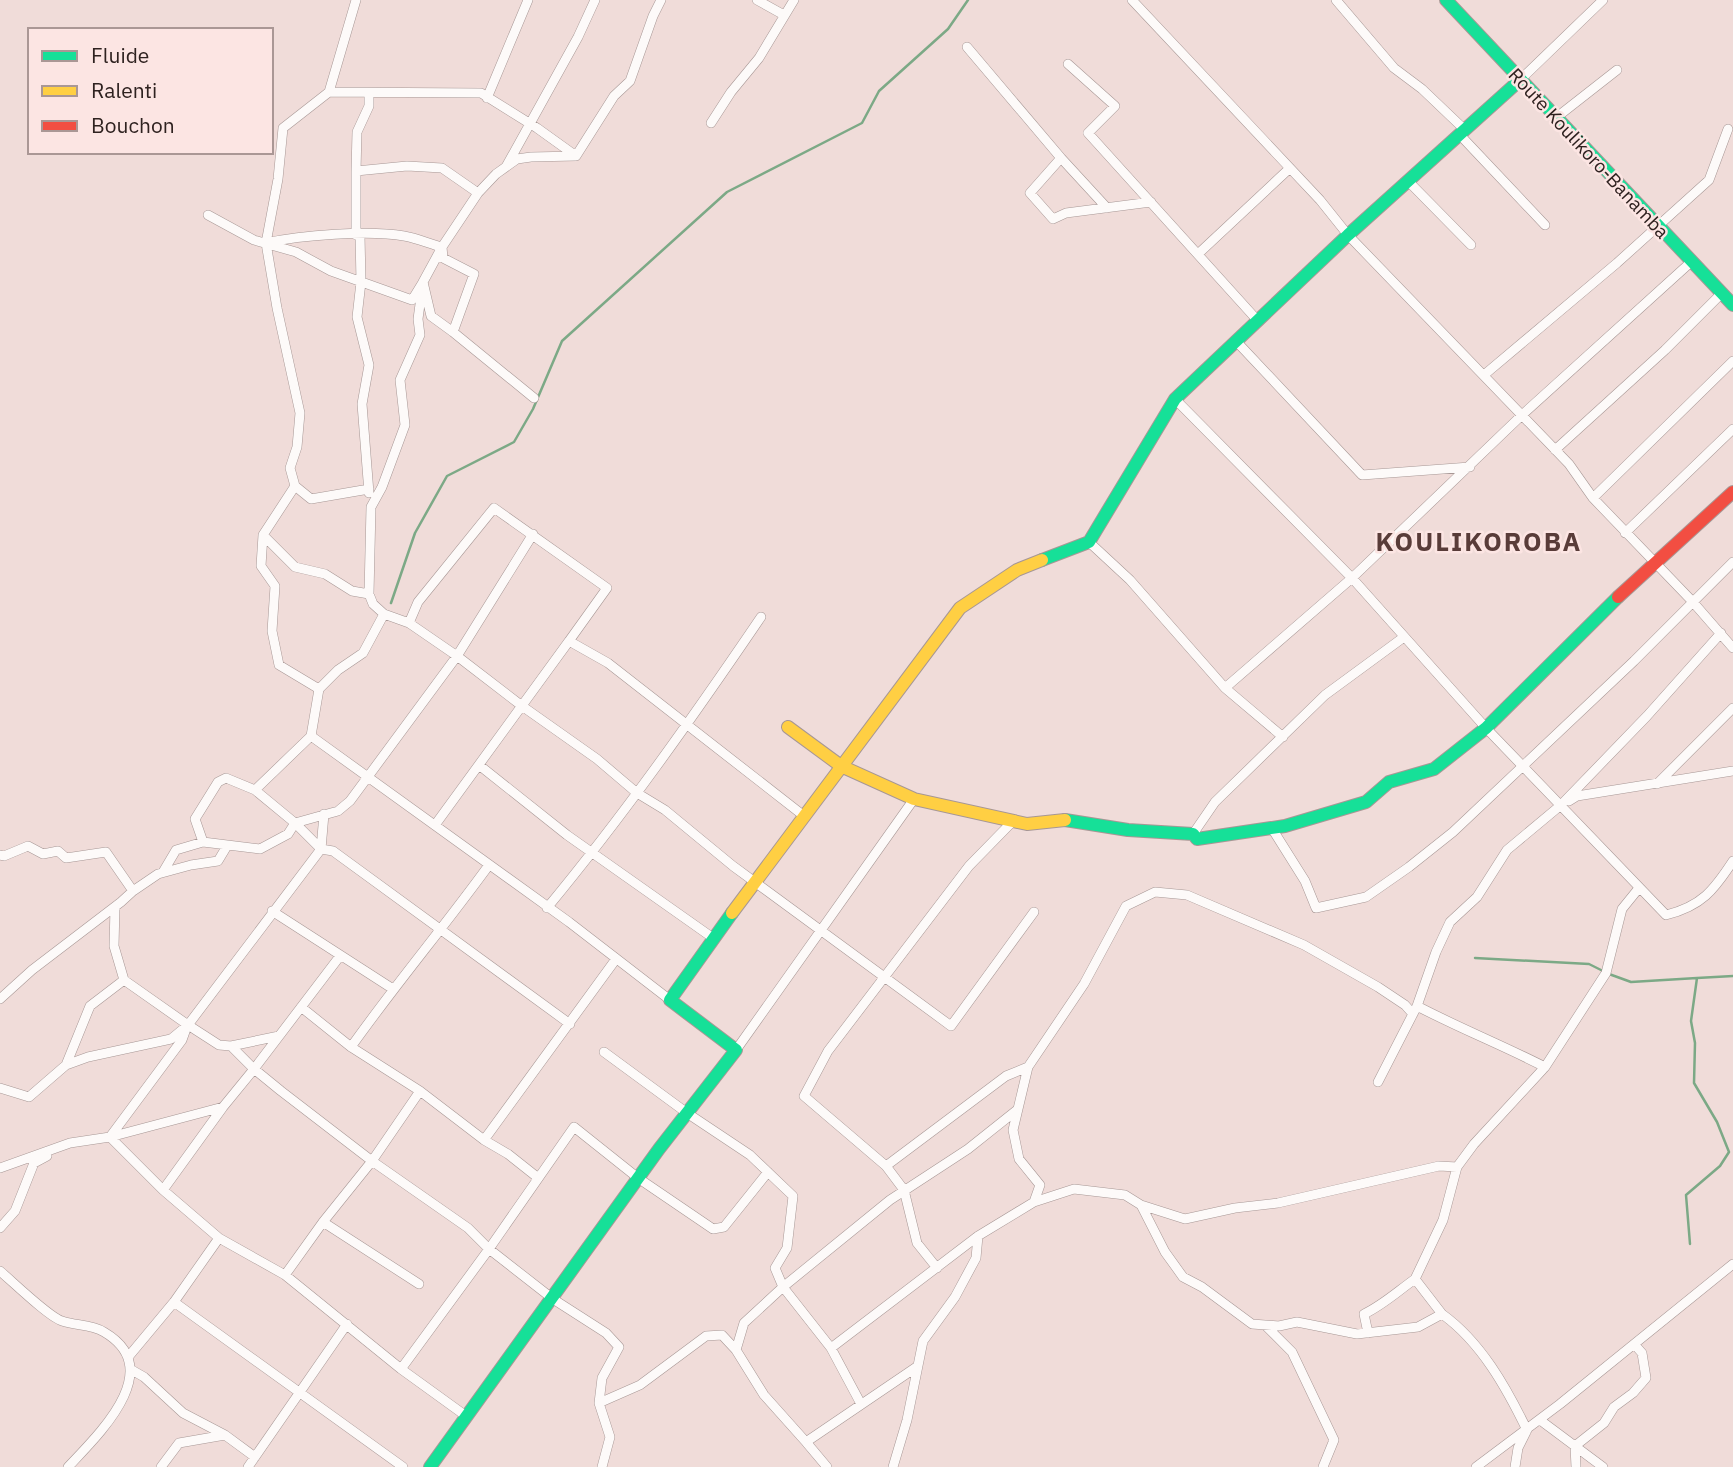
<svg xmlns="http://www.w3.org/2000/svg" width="1733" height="1467" font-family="'IBM Plex Sans',sans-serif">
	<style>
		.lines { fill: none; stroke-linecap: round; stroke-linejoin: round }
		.stream { stroke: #7ca986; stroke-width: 2.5 }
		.street-casing { stroke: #a79795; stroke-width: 10 }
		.fast-casing { stroke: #a79795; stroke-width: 14 }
		.slow-casing { stroke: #a79795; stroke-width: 14 }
		.jam-casing { stroke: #a79795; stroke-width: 14 }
		.street { stroke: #fdfaf9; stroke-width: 9 }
		.fast { stroke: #16e098; stroke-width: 12 }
		.slow { stroke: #ffcf43; stroke-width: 12 }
		.jam { stroke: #f24e42; stroke-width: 12 }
		.labels { text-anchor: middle; stroke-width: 5; stroke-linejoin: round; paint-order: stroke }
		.street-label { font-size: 19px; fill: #2f2220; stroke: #fce5e3 }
		.district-label { font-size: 26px; font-weight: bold; letter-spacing: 2px; fill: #593c39; stroke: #fce5e3 }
	</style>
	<rect width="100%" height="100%" fill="#f0dcd9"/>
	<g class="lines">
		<path class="stream" d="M391 603 415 533 447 476 514 442 533 409 562 341 727 192 862 123 879 91 948 29 968 0
			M1475 958 1589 964 1603 971
			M1609 974 1631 982 1697 978
			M1690 1244 1686 1195 1720 1166 1729 1152 1717 1122 1694 1083 1695 1043 1691 1021 1697 978 1733 976"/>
		<g class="street-casing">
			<path id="street" d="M757 0 784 15
				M1132 0 1320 200 1348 235 1569 464 1593 498 1692 601 1733 648
				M1336 0 1394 68 1422 89 1465 130
				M967 47 1061 158 1030 193 1053 219 1066 213 1151 202
				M1068 64 1115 106 1088 133 1258 321
				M1520 80 1603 0
				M329 92 356 0
				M487 98 528 0
				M1557 117 1617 70
				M711 123 731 92 759 58 794 0
				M1460 135 1545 225
				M1061 158 1107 208
				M507 165 578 37 595 0
				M356 171 357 132 369 106V93
				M1409 182 1471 245
				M208 215 254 240 296 252 331 271 412 300 423 282 431 316 453 332
				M356 235V171L407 166 442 168 478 193
				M360 235 361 282 357 317 369 365 362 404 369 493
				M266 243C301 235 369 230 404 236 417 238 430 244 442 247L443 258 474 274 453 332 534 398
				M1198 254 1290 168
				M1236 341 1362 475 1470 467
				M1484 375 1617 263 1709 180 1728 129
				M1175 399 1352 578 1486 728 1666 915C1702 906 1714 890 1733 861
				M1555 450 1665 350 1721 294
				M295 486 290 468 297 447 300 413 277 308 266 243 278 179 283 128 329 92 481 93 537 128 576 156
				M1593 498 1733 361
				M1625 533 1733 429
				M263 535 295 567 325 574 352 591 369 594 373 604 384 614 409 623 457 656 522 706 597 759 637 793 665 810 733 866 951 1026 1034 912
				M1089 542 1130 580 1225 688 1283 737
				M369 594 371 507 382 487 405 425 400 380 420 335 418 319 423 282 442 247 478 193 496 174 517 159 531 157 576 156 614 96 630 81 653 16 661 0
				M409 623 418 602 494 508 607 588 569 641
				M1225 688 1352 578 1522 415 1691 262
				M319 689 279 665 272 631 275 586 261 566 263 535 295 486 311 499 369 489
				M311 736 569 922 670 1000
				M479 765 567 835 713 938
				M1657 784 1733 708
				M255 790 295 823 338 811 350 801 457 656 533 534
				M1569 801 1577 796 1733 771
				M1014 820 969 866 828 1051 804 1096 886 1166 1006 1076 1028 1067
				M435 825 569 641 608 663 804 816
				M1271 827 1305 881 1316 908 1366 897 1409 867 1453 832 1634 661 1733 562
				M1193 834 1215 802 1325 695 1404 637
				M203 842 195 819 218 782 226 778 255 790 311 736 319 689 338 670 363 653 384 614
				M0 855 4 856 28 846 43 854 58 851 66 858 106 852 133 891 121 902 32 970 0 999
				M163 872 176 850 203 842 260 849 288 834 295 823 321 849 324 814
				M133 891 158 874 191 865 218 861 227 846
				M115 907 114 946 124 980 188 1025 321 849 333 851 570 1024
				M547 908C624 815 693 717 761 617
				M272 911 393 989
				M1417 1006C1459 1028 1502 1045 1545 1067L1606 973 1622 909 1639 888
				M301 1007 351 1047 420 1091 484 1140 508 1154 537 1177
				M187 1026 182 1040 110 1137 163 1190 219 1238 285 1275 401 1369 466 1416
				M231 1046 279 1036
				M351 1047C395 985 444 927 489 865
				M736 1050 914 799
				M604 1052 687 1113 750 1155 793 1196 787 1248 775 1268 783 1287 831 1348
				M66 1065 88 1057 171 1039 188 1025 219 1045 231 1046 254 1069 281 1091 372 1161 468 1228 489 1249 553 1299 606 1333 619 1347 602 1378 599 1403 640 1385 706 1336 722 1335 736 1350
				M1378 1082 1417 1006 1436 952 1450 922 1477 897 1507 850 1561 805 1647 716 1721 633
				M0 1088 29 1097 66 1065 90 1006 124 980
				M484 1140 616 959
				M886 1166 904 1190 917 1243 937 1268
				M0 1168 70 1143 110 1137 223 1107
				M163 1190 223 1107 254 1069 340 956
				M1034 1202 1040 1185 1019 1159 1013 1130 1028 1067 1084 984 1126 906 1155 892 1187 895 1304 945 1378 987 1405 1005 1413 1014
				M323 1222 419 1284
				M0 1228 15 1211 34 1163 47 1156
				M0 1271C13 1282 49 1317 62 1321 76 1326 91 1324 104 1332 167 1369 100 1433 68 1467
				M285 1275 323 1222 372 1161 420 1091
				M1415 1279 1443 1220 1457 1167 1474 1144 1545 1067
				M174 1302 403 1467
				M1442 1314C1481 1342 1506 1387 1527 1430
				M1265 1325 1292 1352 1334 1440 1323 1467
				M1368 1333 1364 1314C1383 1305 1398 1291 1415 1279L1442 1314 1418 1327 1357 1334 1297 1322 1279 1326 1252 1324 1202 1287 1183 1277 1165 1252 1141 1205 1185 1219 1235 1208 1278 1203 1439 1166 1457 1167
				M129 1356 174 1302 219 1238
				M130 1369 144 1377 183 1413 225 1435
				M401 1369 489 1249 574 1127 638 1178 713 1229 724 1227 768 1172
				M599 1403 610 1437 602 1467
				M861 1404 831 1348 978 1236 1034 1202 1074 1189 1125 1195 1141 1205
				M1540 1420 1603 1467
				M806 1442 764 1395 736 1350 744 1323 783 1287 890 1200 968 1149 1017 1110
				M161 1467 179 1443 225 1435 255 1457
				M248 1467 347 1324
				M827 1467 806 1442 918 1366
				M893 1467 907 1420 923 1341 955 1297 976 1258 978 1236
				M1476 1467 1560 1404 1733 1264
				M1515 1467 1518 1448 1526 1432
				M1576 1467 1575 1446 1604 1423 1614 1407 1633 1393 1646 1378 1642 1353 1634 1344"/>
		</g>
		<g class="fast-casing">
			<path id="fast" d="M1446 0 1733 305
				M1042 560 1089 542 1175 399 1348 235 1520 80
				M1065 820 1128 830 1193 834 1197 839 1285 826 1366 802 1389 782 1434 769 1486 728 1618 597
				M430 1467 659 1149 736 1050 670 1000 732 913"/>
		</g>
		<g class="slow-casing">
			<path id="slow" d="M788 727 841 766 914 799 1027 824 1065 820
				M732 913 960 608 1017 570 1042 560"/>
		</g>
		<g class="jam-casing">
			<path id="jam" d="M1618 597 1733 492"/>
		</g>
		<use href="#street" class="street"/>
		<use href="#fast" class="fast"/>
		<use href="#slow" class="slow"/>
		<use href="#jam" class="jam"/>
	</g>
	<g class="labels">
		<g class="street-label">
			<text transform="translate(1589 153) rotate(47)" y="7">Route Koulikoro-Banamba</text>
		</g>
		<g class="district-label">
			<text x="1479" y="551">KOULIKOROBA</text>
		</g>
	</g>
	<rect x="28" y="28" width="245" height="126" fill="#fce5e3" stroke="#aa9795" stroke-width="2"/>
	<rect x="42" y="51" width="35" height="10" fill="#16e098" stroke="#aa9795" stroke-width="2"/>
	<text x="91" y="63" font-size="21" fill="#2f2220">Fluide</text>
	<rect x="42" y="86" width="35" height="10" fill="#ffcf43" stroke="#aa9795" stroke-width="2"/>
	<text x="91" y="98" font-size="21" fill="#2f2220">Ralenti</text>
	<rect x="42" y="121" width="35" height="10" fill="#f24e42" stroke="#aa9795" stroke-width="2"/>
	<text x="91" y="133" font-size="21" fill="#2f2220">Bouchon</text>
</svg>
